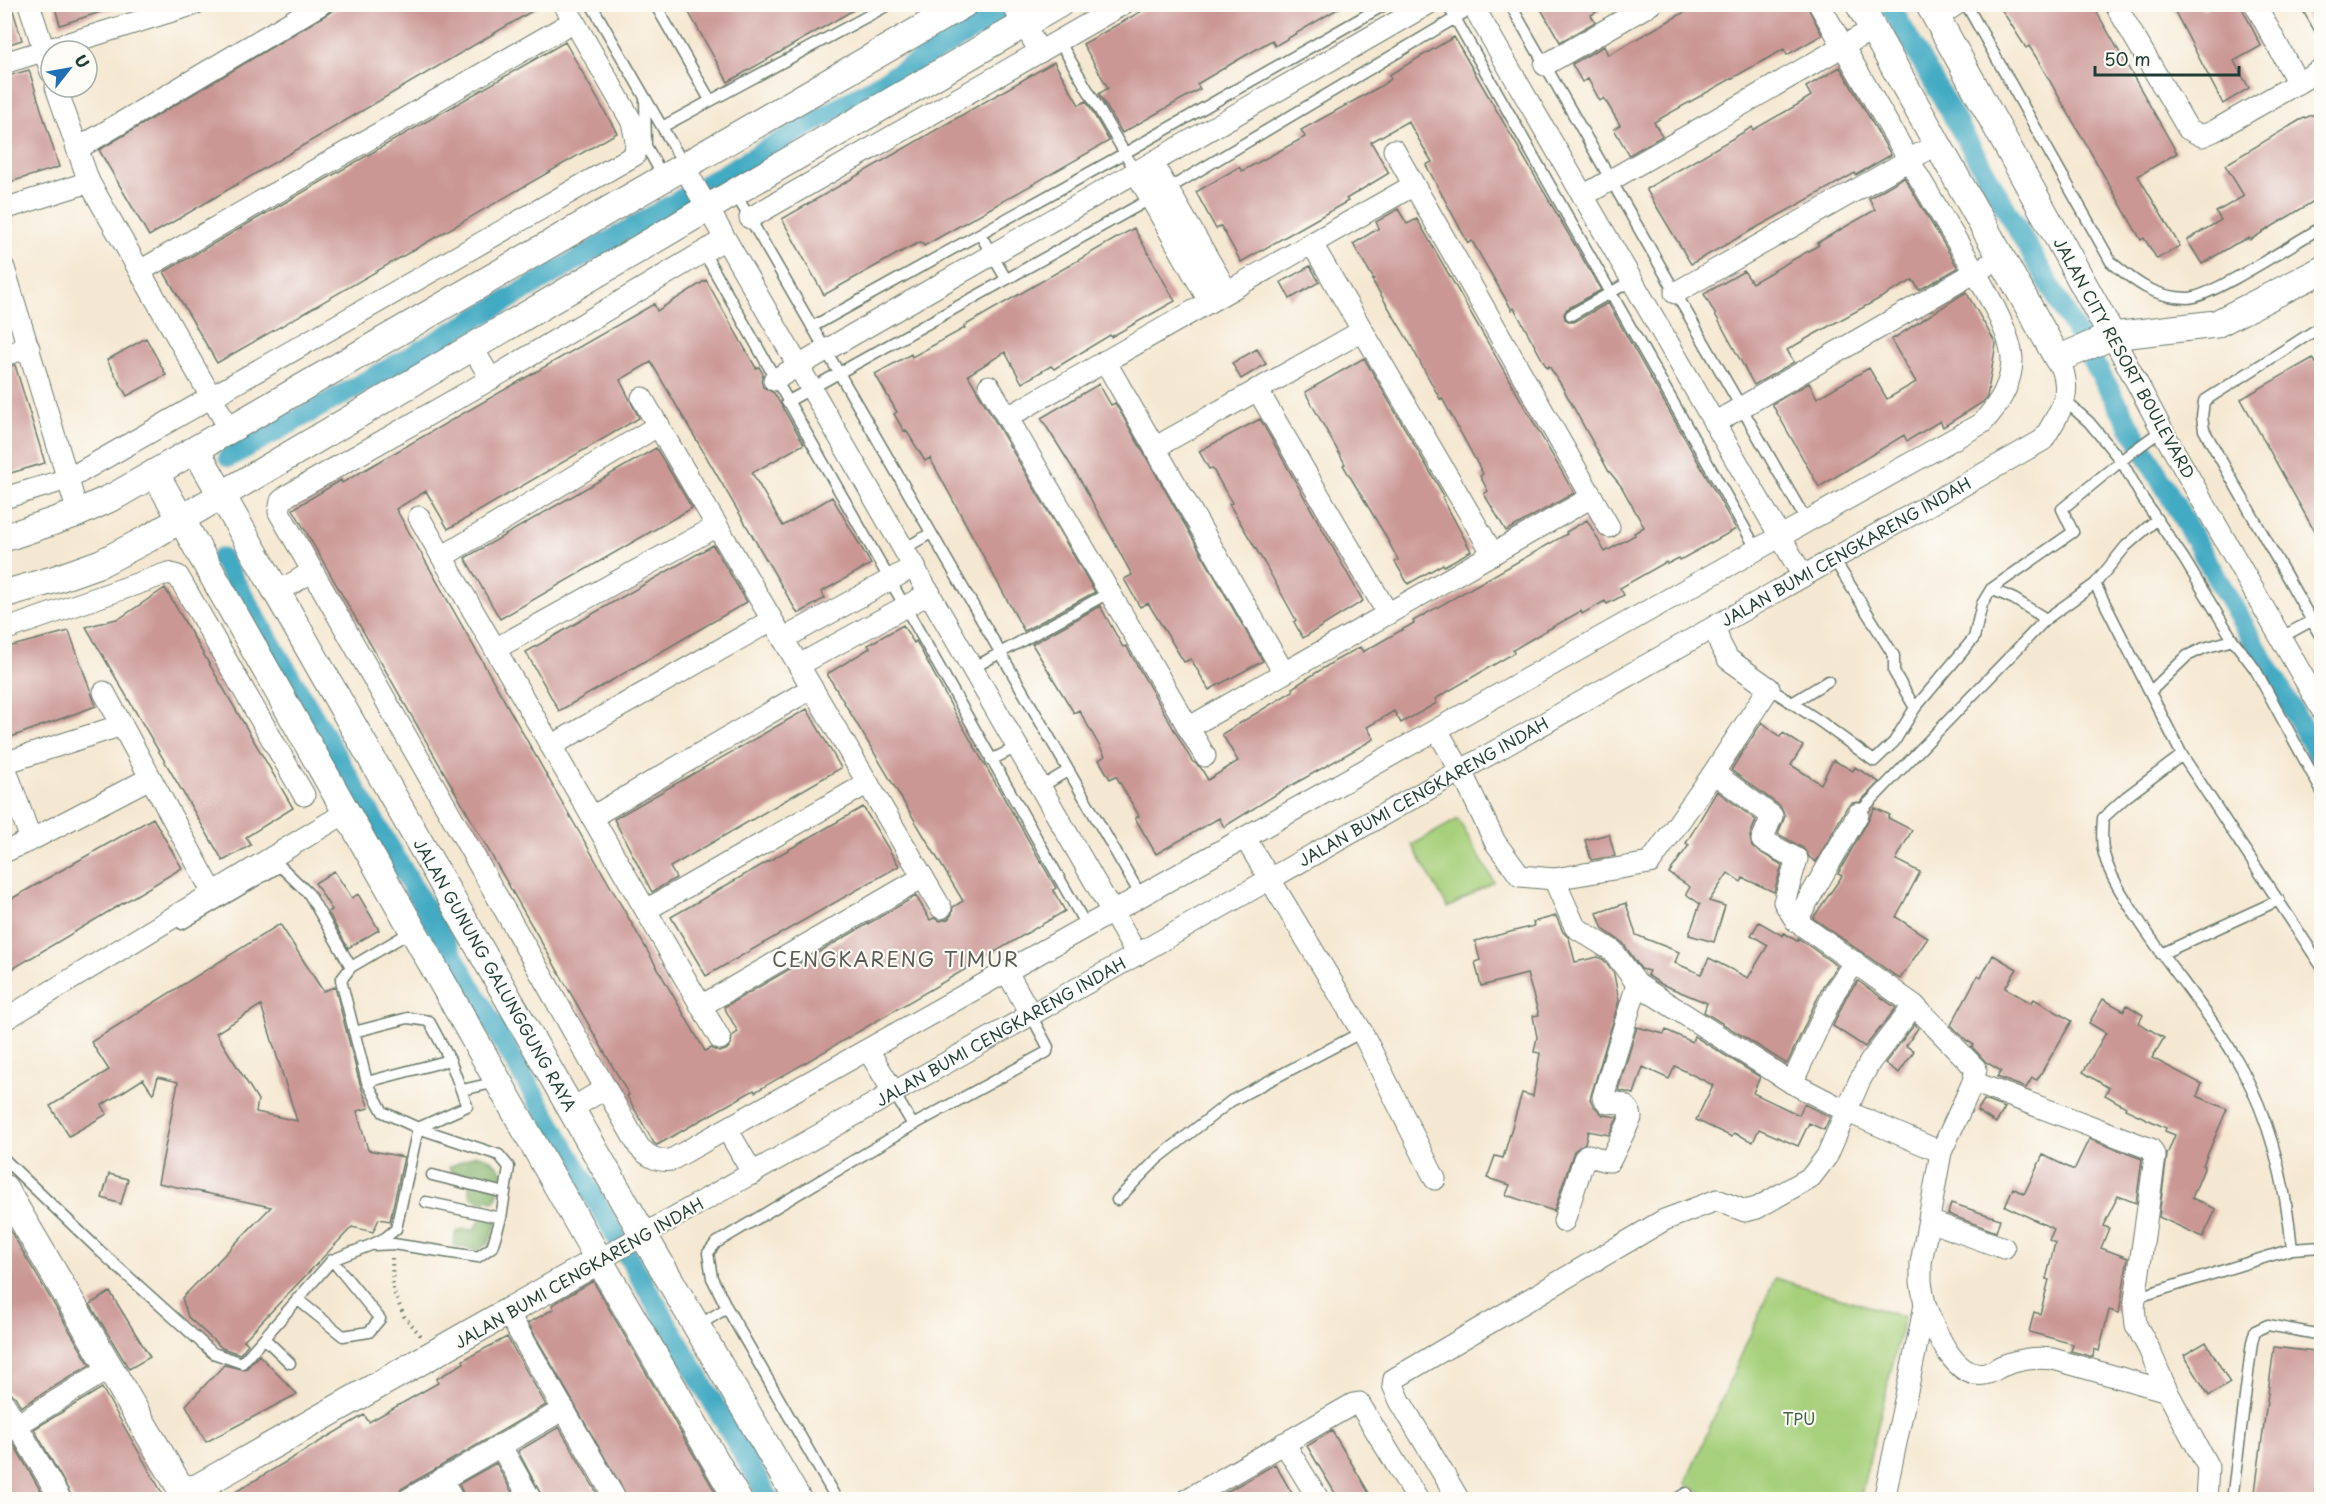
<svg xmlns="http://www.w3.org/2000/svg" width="2326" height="1504" font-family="'Playpen Sans',sans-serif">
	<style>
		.green { fill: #a7d07b; stroke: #638658; stroke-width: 1.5 }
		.forest { fill: #85b26b; stroke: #527850; stroke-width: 1.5 }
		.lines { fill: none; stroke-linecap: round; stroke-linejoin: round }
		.canal { stroke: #43aac3; stroke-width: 21 }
		.building { fill: #ca9794; fill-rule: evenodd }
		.service-casing { stroke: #6a796b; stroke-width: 13 }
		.minor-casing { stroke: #6a796b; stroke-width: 23 }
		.tertiary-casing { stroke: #6a796b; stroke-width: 29 }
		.path { stroke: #6a796b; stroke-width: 4; stroke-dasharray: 1.5 4.5; stroke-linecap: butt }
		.service { stroke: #fff; stroke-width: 10 }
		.minor { stroke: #fff; stroke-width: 21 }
		.tertiary { stroke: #fff; stroke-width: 27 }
		.labels { text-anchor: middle; stroke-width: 4.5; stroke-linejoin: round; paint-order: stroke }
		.street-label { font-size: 16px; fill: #1f3d34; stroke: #fdfcf7 }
		.park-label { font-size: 16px; fill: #416246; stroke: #fdfcf7 }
		.quarter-label { font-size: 20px; letter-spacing: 1.5px; fill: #5b5c56; stroke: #fdfcf7 }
	</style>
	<rect width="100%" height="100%" fill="#fdfcf7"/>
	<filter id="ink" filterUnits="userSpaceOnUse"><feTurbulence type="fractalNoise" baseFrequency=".0167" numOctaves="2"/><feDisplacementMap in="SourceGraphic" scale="12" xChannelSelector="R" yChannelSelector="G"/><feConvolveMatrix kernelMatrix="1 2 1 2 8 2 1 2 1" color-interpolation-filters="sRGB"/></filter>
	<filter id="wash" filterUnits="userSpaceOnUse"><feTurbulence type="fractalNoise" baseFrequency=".008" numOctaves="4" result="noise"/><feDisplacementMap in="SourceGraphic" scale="24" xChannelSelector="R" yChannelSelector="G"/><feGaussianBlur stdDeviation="1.35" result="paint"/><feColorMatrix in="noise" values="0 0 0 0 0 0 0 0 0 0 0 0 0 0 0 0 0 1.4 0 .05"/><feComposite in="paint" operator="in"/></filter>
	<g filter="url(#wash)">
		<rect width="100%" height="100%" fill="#f5e8d2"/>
		<path class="green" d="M1458 819 1494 882 1448 908 1412 845Z
			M1775 1278 1904 1317 1860 1499H1715L1685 1484Z"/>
		<path class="forest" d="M475 1155C489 1155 499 1166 506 1177L494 1202 487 1199 484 1203 471 1197 467 1177 461 1173H452L449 1167Z
			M486 1211 500 1215 489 1243 477 1251 453 1245 456 1232 464 1229 474 1230Z"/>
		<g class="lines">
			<path class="canal" d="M1889 4 2322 762
				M229 457 401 362 1017 4
				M221 558 770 1500"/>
		</g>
		<g id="blocks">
			<path class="building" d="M4 4H11L22 40 4 46Z
				M54 4H112L113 8 60 25Z
				M344 4H544L149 236 99 150Z
				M684 4H864L728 82Z
				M1154 4H1346L1275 46 1272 40 1231 64 1197 84 1200 89 1122 133 1099 94 1108 88 1083 44Z
				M1538 4H1610L1591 15 1595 22 1560 42Z
				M1699 4H1806L1822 35 1787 55 1784 49 1654 122 1662 136 1629 155 1614 129 1620 125 1604 98 1600 101 1588 79 1582 82 1572 64 1604 46 1608 55Z
				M1998 4H2092L2177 153 2138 176 2180 246 2157 259 2144 238 2141 240 2036 57 2029 46 2026 48Z
				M2171 4H2199L2203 10 2212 4H2240L2261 46 2234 61 2249 88 2223 104Z
				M2299 4H2322V44Z
				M1454 37 1601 290 1567 309 1564 314 1565 319 1570 322H1574L1608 303 1736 529 1680 560 1679 558 1667 564 1666 562 1620 588 1624 595 1607 604 1605 601 1582 614 1581 611 1540 634 1513 650 1514 653 1435 699 1437 703 1401 723 1394 711 1367 727 1374 739 1280 792 1224 827 1219 818 1156 854 1135 818 1139 816 1116 776 1110 779 1099 760 1105 756 1079 710 1074 713 1032 644 1100 606 1123 647 1126 646 1192 761 1201 768 1208 780 1238 761 1222 734 1293 691 1292 688 1333 662 1360 647 1363 652 1414 623 1413 621 1567 534 1566 532 1587 520 1605 552 1635 535 1634 533 1644 527 1621 486 1608 470 1560 383 1549 366 1547 368 1514 308 1512 310 1472 241 1468 243 1426 165 1432 162 1408 121 1371 142 1389 173 1346 199 1348 201 1241 262 1221 226 1216 229 1196 192 1239 167 1242 171 1305 137 1301 130 1379 87 1391 79 1389 75Z
				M565 42 617 133 217 363 164 272Z
				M1054 62 1079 105 1086 101 1109 141 924 246 921 242 906 249 824 295 782 219Z
				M1840 67 1891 155 1856 175 1855 173 1691 264 1646 189 1752 127 1753 130 1797 105 1811 96 1806 87Z
				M29 70 59 167 4 184V77Z
				M2322 111V196L2250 240 2249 238 2235 244 2202 264 2187 240 2221 220 2216 212 2244 196 2225 165 2300 120Z
				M1904 177 1958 268 1919 290 1913 280 1813 335 1787 350 1794 362 1754 385 1704 294 1744 271 1752 283 1819 245 1817 243 1875 210 1869 198Z
				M1398 209 1407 224 1417 219 1574 493 1506 531 1484 494 1488 491 1480 476 1483 474 1442 398 1440 399 1408 340 1372 280 1374 279 1353 244 1379 228 1376 222Z
				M1134 228 1175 301 1111 337 1110 335 1054 369 1051 366 1022 383 1005 352 968 375 1095 592 1024 631 930 458 925 461 906 430 904 431 894 414 897 412 875 374 911 354 912 357 965 328 964 326Z
				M1310 266 1319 282 1290 299 1281 282Z
				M706 280 756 368 759 367 763 374 761 381 763 387 774 393 804 444 752 473 783 526 832 497 871 564 821 592 825 598 798 614 651 362 620 380 639 418 448 529 426 491 396 509 555 790 705 1051 711 1048 719 1052 726 1050 731 1045 732 1036 738 1032 724 1007 916 896 930 920 934 918 940 921 948 919 952 914 953 907 963 901 827 674 870 648 868 645 903 625 914 643 916 641 955 713 1056 888 1053 890 1065 911 755 1092 754 1090 657 1145 654 1143 627 1096 629 1095 293 509 341 480 342 483 654 304 657 311Z
				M1966 292 1996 344 1987 397 1983 402 1943 427 1940 421 1907 441 1904 435 1819 487 1772 404 1809 383 1817 398 1869 368 1887 399 1916 382 1891 340Z
				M146 338 166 375 127 396 107 360Z
				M1257 349 1266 364 1241 379 1232 363Z
				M1364 358 1444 496 1442 497 1471 551 1444 566 1443 564 1408 584 1395 562 1398 560 1384 533 1343 465 1345 464 1305 392Z
				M2313 358 2322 373V545L2241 399Z
				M15 365 45 463 4 475V367Z
				M1099 384 1111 405 1115 403 1263 661 1209 690 1191 659 1184 662 1148 603 1140 607 1124 579 1132 575 1082 483 1041 418Z
				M1260 419 1363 601 1303 638 1294 622 1296 620 1265 564 1229 504 1232 503 1212 468 1209 469 1199 451Z
				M656 448 692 508 500 619 465 558Z
				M713 545 747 602 559 711 526 652Z
				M165 588 293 808 246 837 251 845 223 861 86 627 120 618Z
				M69 631 96 706 11 737 4 718V648Z
				M807 709 841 768 670 867 676 878 652 892 614 819Z
				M1762 722 1780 737 1783 733 1803 746 1791 765 1821 784 1833 760 1853 771 1855 767 1879 782 1860 802 1852 803 1847 807 1816 862 1810 858 1803 848 1778 834 1785 816 1780 806 1731 770Z
				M1717 791 1756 820 1750 836 1752 847 1782 865 1774 892 1743 878 1741 882 1728 873 1709 901 1725 906 1714 942 1689 935 1700 904 1686 894 1690 887 1669 873 1689 845 1686 843Z
				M863 807 899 866 706 976 671 917Z
				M1875 808 1890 815 1888 818 1912 830 1896 860 1920 872 1896 917 1928 938 1900 979 1813 918 1842 876 1838 874Z
				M153 818 182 868 4 974V903Z
				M1609 834 1615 856 1591 860 1585 840Z
				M334 871 352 898 358 894 379 930 348 948 328 912 332 910 315 883Z
				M1626 903 1636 935 1679 952 1675 963 1701 974 1709 958 1748 978 1768 945 1751 935 1759 922 1783 936 1784 933 1797 941 1798 938 1837 966 1823 986 1787 1064 1704 1012 1707 1003 1661 984 1647 975 1649 971 1641 969 1623 943 1603 929 1597 913Z
				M1556 916 1563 932 1569 938 1575 962 1598 957 1604 960 1614 974 1619 1001 1590 1099 1593 1105 1603 1115 1618 1117 1609 1135 1588 1131 1585 1143 1574 1151 1554 1211 1506 1195 1510 1185 1487 1178 1495 1156 1503 1158 1522 1093 1533 1096 1540 1053 1534 1052 1537 1037 1533 1016 1539 1015 1527 974 1481 986 1475 962 1480 960 1475 941 1534 926 1533 922Z
				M280 924 323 991 335 987 360 1084 369 1108 357 1111 368 1150 404 1157 390 1221 379 1219 373 1232 352 1227 244 1340 248 1344 240 1354 222 1348 188 1317 182 1298 271 1207 158 1183 178 1082 158 1077 153 1094 143 1079 102 1105 107 1114 69 1136 50 1106 109 1070 91 1042ZM261 1005 297 1121 256 1112 258 1100 216 1033Z
				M1993 955 2017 969 2005 988 2031 1003 2034 999 2072 1021 2037 1080 2032 1078 2026 1088 1997 1077 2001 1071 1986 1062 1972 1047 1974 1045 1966 1040 1951 1025 1978 975 1981 977Z
				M1858 981 1896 1008 1865 1047 1833 1026 1846 997Z
				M2103 999 2124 1011 2127 1005 2143 1015 2139 1023 2164 1038 2152 1058 2202 1084 2197 1096 2227 1109 2203 1165 2205 1166 2192 1198 2216 1209 2203 1237 2159 1217 2167 1155 2175 1135 2165 1131 2166 1128 2125 1109 2126 1107 2105 1095 2109 1088 2083 1072 2106 1033 2089 1023Z
				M1915 1024 1918 1028 1906 1046 1914 1051 1899 1073 1885 1063Z
				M1637 1027 1664 1034 1666 1030 1692 1042 1694 1036 1760 1077 1753 1093 1799 1115 1804 1104 1830 1117 1824 1130 1809 1123 1798 1146 1759 1129 1753 1142 1734 1133 1732 1137 1696 1120 1713 1085 1675 1066 1669 1079 1643 1067 1634 1094 1618 1090Z
				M1984 1100 2005 1108 1996 1123 1977 1111Z
				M2089 1139 2142 1159 2136 1203 2118 1196 2103 1226 2109 1228 2101 1248 2128 1258 2119 1313 2109 1310 2099 1351 2094 1349 2093 1357 2071 1351 2073 1344 2029 1332 2034 1312 2040 1314 2049 1280 2046 1279 2055 1243 2049 1240 2054 1229 2005 1206 2013 1188 2024 1194 2043 1155 2074 1170Z
				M109 1174 128 1179 121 1204 102 1198Z
				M1951 1203 2000 1219 1996 1232 1948 1214Z
				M4 1220 90 1365 21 1407 15 1396 4 1390Z
				M593 1281 720 1500H629L528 1323 554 1309 552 1305Z
				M110 1292 150 1357 129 1369 90 1304Z
				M507 1337 546 1405 401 1489 394 1500H222L364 1415 369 1422 438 1383 436 1379 464 1363 463 1360Z
				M2206 1342 2230 1383 2209 1396 2184 1355Z
				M2274 1347 2322 1353V1500H2254Z
				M259 1355 297 1394 206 1442 186 1405 224 1365 245 1370Z
				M102 1388 145 1463 166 1500H74L34 1429Z
				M559 1427 601 1500H544L518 1451Z
				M1332 1431 1352 1464 1373 1500H1339L1307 1446Z
				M13 1443 46 1500H4V1446Z
				M496 1463 516 1500H466L459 1484Z
				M1275 1464 1296 1500H1212L1244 1482Z"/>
		</g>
	</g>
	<g filter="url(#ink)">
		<use href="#blocks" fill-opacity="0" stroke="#6a796b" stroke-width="1.5"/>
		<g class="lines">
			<g class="service-casing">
				<path id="service" d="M591 4 684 165
					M655 4 710 100
					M1447 4 1757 550
					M1510 4 1807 522
					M1966 4 2111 262C2135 282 2155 298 2188 298 2210 298 2297 241 2322 227
					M1059 41 1137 174
					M645 100 646 146 664 178
					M662 127 890 4
					M735 193 1141 896
					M980 234 1006 279
					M703 251 1087 927
					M1571 315 1631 281
					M2322 326 2204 401 2202 417 2204 430 2322 639
					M812 327 1125 153 1386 4
					M2065 401 2089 422 2122 462 2141 496 2184 559 2233 640
					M787 402 1168 189 1474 7
					M904 549 931 533
					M1840 569 1894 656V672L1915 708
					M2095 584 2182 755 2322 967
					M1991 589 2014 599 2046 619 2095 584 2126 546 2157 519
					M2280 638 2322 615
					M973 668 1110 592
					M1769 688 1821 722 1874 761 1894 742 1915 708 1974 638 1982 604 1991 589 2073 532 2062 509 2132 452 2162 430
					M2150 692 2187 656 2204 648 2233 640 2255 669 2322 792
					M1792 703 1828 681
					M2182 755 2126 797 2103 818C2102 830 2101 843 2104 854 2110 877 2125 899 2138 919 2171 970 2213 1016 2242 1069 2272 1125 2286 1186 2292 1249
					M991 760 1017 747
					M1041 787 1069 770
					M1858 814 2046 619
					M276 862 309 894 351 967
					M182 924 279 867
					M2161 954 2279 900
					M354 1032 408 1018 429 1021 450 1060 467 1106 418 1128
					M367 1082 450 1060
					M462 1090 497 1082
					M894 1093 913 1125
					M4 1159 100 1251 213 1353 242 1363 332 1260 371 1245 385 1238 396 1229 418 1128
					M432 1175 505 1193
					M1117 1200 1157 1159 1231 1101 1362 1032
					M426 1202 501 1218
					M375 1245 393 1244 478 1257 492 1247 501 1218 509 1167 499 1155 418 1128 383 1112 367 1082 341 980 351 967 412 931
					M2135 1298 2292 1249 2322 1247
					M297 1299 343 1336 369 1332 380 1319 332 1260
					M697 1326 727 1308
					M265 1339 290 1363
					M837 1500 727 1308 712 1278 708 1253 716 1243 913 1125 1047 1052 1048 1047 1031 1015
					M1675 1500 1686 1493 1690 1500
					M2232 1500 2252 1342 2255 1331 2268 1325 2322 1335"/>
			</g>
			<g class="minor-casing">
				<g id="minor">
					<path d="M29 4 51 72"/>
					<path d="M1012 4 1040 52"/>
					<path d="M1472 4 1803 576"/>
					<path d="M2115 4 2188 129 2202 136 2214 131 2322 69"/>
					<path d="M2255 4 2298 83"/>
					<path d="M1936 18 1957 4"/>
					<path d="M4 63 195 4"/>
					<path d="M1545 65 1651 4"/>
					<path d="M56 87 89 182 230 430"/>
					<path d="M77 149 321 4"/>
					<path d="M1394 150 1609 527"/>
					<path d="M1153 164 1227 291"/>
					<path d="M684 167 1137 955"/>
					<path d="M1137 174 1209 301"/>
					<path d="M1583 196 1873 29"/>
					<path d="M4 209 89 182"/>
					<path d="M750 218 1123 4"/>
					<path d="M725 239 491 379 288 495 281 501 279 512 639 1147C648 1156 657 1162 671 1160L1982 423C1998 406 2012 384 2012 359 2011 324 1959 246 1940 213 1899 144 1859 74 1819 4"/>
					<path d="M1312 244 1493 554"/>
					<path d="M4 268 78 513"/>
					<path d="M140 271 574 21"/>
					<path d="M1675 293 1937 144"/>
					<path d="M2112 336 2162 430 2322 710"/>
					<path d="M472 347 491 379"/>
					<path d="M4 355 29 348"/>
					<path d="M1105 361 1284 673"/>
					<path d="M774 380 1428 4"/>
					<path d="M989 386 1205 756"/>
					<path d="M1257 389 1388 614"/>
					<path d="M642 398 941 908"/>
					<path d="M1008 417 1414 185"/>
					<path d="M1714 423 1986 266"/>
					<path d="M1156 447 1362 331"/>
					<path d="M4 498 68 479 635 155 636 141 632 122 564 4"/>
					<path d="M419 517 720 1039"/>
					<path d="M442 557 659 425"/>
					<path d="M278 592 313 571"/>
					<path d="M4 630 168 573 178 576 304 795"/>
					<path d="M783 639 915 566"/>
					<path d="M495 649 717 526"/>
					<path d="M799 665 930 593"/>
					<path d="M104 692 213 893"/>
					<path d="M1188 728 1592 497"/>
					<path d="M1437 730 1461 771 1495 842 1520 876 1554 879 1650 863 1712 775 1722 779 1772 816 1762 840 1797 859 1784 902 1796 921 1914 1005 1976 1069 1973 1082 1941 1152 1921 1263V1282L1925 1305 1884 1500"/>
					<path d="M551 746 772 620"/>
					<path d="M4 763 122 725"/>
					<path d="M4 764 31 840"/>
					<path d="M1712 775 1769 688 1728 659 1720 644 1715 626"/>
					<path d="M592 817 812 688"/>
					<path d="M1245 838 1362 1032 1435 1179"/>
					<path d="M4 852 31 840 150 778"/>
					<path d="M1554 879 1575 927 1613 951 1637 984 1792 1083 1848 1112 1941 1152"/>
					<path d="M646 910 868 783"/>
					<path d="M1796 921 1858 814"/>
					<path d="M1007 972 1031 1015"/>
					<path d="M701 1006 923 877"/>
					<path d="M4 1020 345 813"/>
					<path d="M868 1050 894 1093"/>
					<path d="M1973 1082 2151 1149 2155 1157 2134 1307 2136 1325 2149 1349 2167 1391"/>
					<path d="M1792 1083 1835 991 1855 962"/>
					<path d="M571 1109 606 1088"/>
					<path d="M727 1129 753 1174"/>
					<path d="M1564 1221 1584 1159 1587 1155C1595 1155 1601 1162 1610 1161L1631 1118C1630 1105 1619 1101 1608 1103L1603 1097 1637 984"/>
					<path d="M1929 1221 2004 1248"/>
					<path id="s1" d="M599 1260 2043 440C2061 410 2075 393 2058 359"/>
					<path d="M1925 1305C1934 1327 1953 1380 1985 1374 1991 1373 1997 1368 2002 1366 2020 1359 2034 1357 2053 1359L2167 1391 2208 1467 2206 1500"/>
					<path d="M508 1313 616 1500"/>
					<path d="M4 1403 61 1500"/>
					<path d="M4 1433 111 1367"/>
					<path d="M1284 1443 1319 1500"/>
					<path d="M500 1445 531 1500"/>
					<path d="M442 1479 453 1500"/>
					<path d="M407 1500 564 1409"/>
					<path d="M1186 1500 1353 1404 1359 1403 1418 1500"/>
					<path d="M1459 1500 1400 1401 1393 1385 1394 1379 1664 1220 1717 1200 1745 1211 1757 1208 1811 1177 1827 1156 1859 1082 1870 1062 1914 1005"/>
				</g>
			</g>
			<g class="tertiary-casing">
				<g id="tertiary">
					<path d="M1859 4 2058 359 2112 336 2216 324 2322 270"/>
					<path d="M1929 4 2112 336"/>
					<path id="s2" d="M196 450 619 1193 798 1500"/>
					<path d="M155 473 599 1260 738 1500"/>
					<path d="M4 538 78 513 115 496 964 4"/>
					<path d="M4 594 56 579 101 563 149 538 735 192 1059 4"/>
					<path d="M4 1188 178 1484 184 1488 195 1489 599 1260"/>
				</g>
			</g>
			<path class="path" d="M392 1258 393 1290 404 1316 422 1337"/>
			<use href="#service" class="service"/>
			<use href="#minor" class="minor"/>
			<use href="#tertiary" class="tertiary"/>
		</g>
	</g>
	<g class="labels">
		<g class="street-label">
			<text transform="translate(2124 358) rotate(61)" y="6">JALAN CITY RESORT BOULEVARD</text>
			<text dy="6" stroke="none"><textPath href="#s1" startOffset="1434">JALAN BUMI CENGKARENG INDAH</textPath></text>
			<text dy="6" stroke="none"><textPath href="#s1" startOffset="948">JALAN BUMI CENGKARENG INDAH</textPath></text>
			<text dy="6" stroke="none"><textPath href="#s2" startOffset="604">JALAN GUNUNG GALUNGGUNG RAYA</textPath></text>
			<text dy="6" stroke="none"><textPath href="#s1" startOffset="462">JALAN BUMI CENGKARENG INDAH</textPath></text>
			<text transform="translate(579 1273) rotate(-30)" y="6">JALAN BUMI CENGKARENG INDAH</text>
		</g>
		<g class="park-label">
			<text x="1799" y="1425">TPU</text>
		</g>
		<g class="quarter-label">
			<text x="896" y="967">CENGKARENG TIMUR</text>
		</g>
	</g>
	<rect width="2326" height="1504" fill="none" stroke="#fdfcf7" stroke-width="24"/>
	<g transform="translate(69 69) rotate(59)"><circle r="28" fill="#fdfcf7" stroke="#a4b0a9" stroke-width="1.5"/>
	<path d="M0-4.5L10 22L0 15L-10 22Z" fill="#1f6fb2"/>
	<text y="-9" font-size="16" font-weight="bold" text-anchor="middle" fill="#1f3d34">U</text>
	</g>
	<path d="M2095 66v9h144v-9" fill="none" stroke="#1f3d34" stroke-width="3"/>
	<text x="2104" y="66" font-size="18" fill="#1f3d34" stroke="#fdfcf7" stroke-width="4.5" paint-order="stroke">50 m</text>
</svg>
